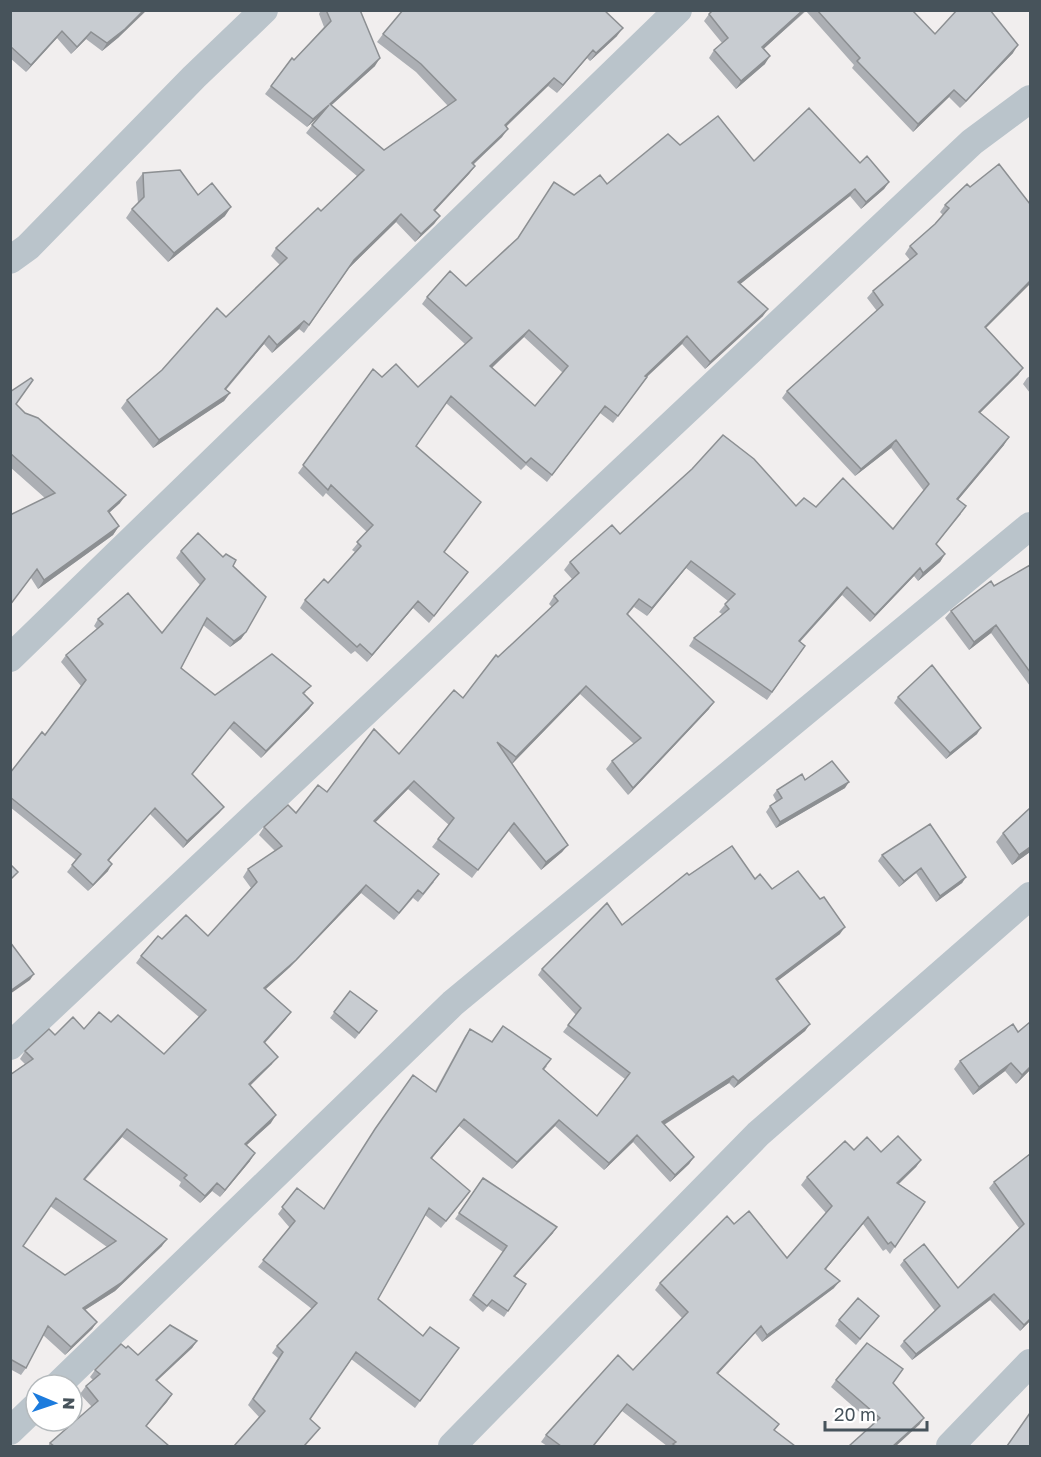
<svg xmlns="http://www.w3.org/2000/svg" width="1041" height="1457" font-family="'Golos Text',sans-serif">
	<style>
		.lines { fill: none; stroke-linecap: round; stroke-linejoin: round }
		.minor { stroke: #bac4cb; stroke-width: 28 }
		.wall { fill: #acafb4; fill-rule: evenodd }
		.shaded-wall { fill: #8c8f92 }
		.building { fill: #c8ccd1; stroke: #8c8f92; stroke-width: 1.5; fill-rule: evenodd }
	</style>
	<rect width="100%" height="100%" fill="#f1eeee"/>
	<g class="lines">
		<path class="minor" d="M10 260 28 247 194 77 264 10
			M10 658 678 10
			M10 1046 972 142 1030 99
			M58 1385 453 1003 1030 526
			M10 1431 36 1406
			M452 1446 758 1134 1030 896
			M950 1446 1030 1363"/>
	</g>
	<path class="wall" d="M10 10 119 37 102 51 86 39 71 54 57 38 26 72 10 58Z
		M321 10H360L375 66 331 105 384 150 448 106 416 72 377 42 383 34 617 36 590 61 587 58 557 93 548 86 506 127 502 137 473 165 475 166 469 174 435 211 440 216 434 224 415 242 396 222 349 268 304 333 299 329 272 353 264 344 226 390 230 393 224 401 153 448 121 408 127 400 226 317 280 265 271 256 276 248 321 211 357 176 306 133 319 116 307 127 265 94 271 86 294 60 324 27 319 14Z
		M713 10H912L935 34 1013 53 960 108 949 97 913 132 852 68 854 65 806 11 763 49 765 64 736 89 709 58 714 50 722 43 704 21 709 14Z
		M680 145 754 161 860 163 889 182 884 189 861 209 850 196 740 284 763 316 705 369 682 344 647 377 613 423 600 413 547 482 526 465 521 470 446 403 416 446 444 552 463 579 429 623 413 608 367 662 355 651 351 654 300 608 305 600 328 583 355 552 352 550 367 532 326 493 323 497 298 473 373 369 382 377 418 387 465 344 422 304 427 297 466 286 574 195 607 184ZM524 337 563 373 535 406 492 368Z
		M143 173 198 195 225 216 168 262 126 218 132 209 138 203 136 182Z
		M967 184 986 328 1023 368 1018 375 980 413 1004 445 958 500 961 514 936 544 945 554 940 562 918 581 914 576 870 622 842 595 800 642 805 646 767 700 689 646 694 638 722 614 719 612 728 601 686 568 647 616 634 607 628 614 709 709 628 795 606 769 612 761 634 744 580 694 512 764 568 845 562 852 541 870 508 830 472 878 432 847 449 825 408 789 375 822 434 882 418 902 413 898 394 920 361 893 290 967 266 989 291 1012 285 1020 265 1043 272 1064 250 1086 271 1123 247 1145 250 1161 220 1197 212 1191 200 1203 179 1186 181 1182 122 1137 85 1180 162 1246 115 1291 85 1310 97 1322 92 1329 65 1355 43 1335 26 1368 21 1375 10 1369V1075L25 1064 20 1059 25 1051 55 1035 111 1022 164 1054 199 1017 136 963 141 956 162 939 208 936 251 888 243 877 248 869 275 851 259 835 264 827 296 813 327 792 399 754 463 698 498 657 552 607 549 604 554 596 572 579 564 570 570 562 620 534 796 506 816 507 893 529 924 491 891 448 855 476 782 398 787 391 877 311 867 298 873 291 910 260 905 254 910 246 935 224 943 215 940 212 945 205ZM50 1206 107 1247 65 1275 23 1246Z
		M1030 376V393L1023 384 1027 378Z
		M10 392 16 404 120 503 109 513 119 526 113 535 38 589 31 578 45 498 10 467Z
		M181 551 233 566 246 632 241 639 230 647 203 625 181 668 215 695 306 692 304 694 313 703 309 709 261 758 229 728 192 775 224 807 219 813 183 848 150 814 108 861V871L88 891 67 872 76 860 10 807V773L45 735 81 686 61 662 66 655 97 629 94 626 98 619 162 633 200 585 176 558Z
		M1030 565V686L991 633 969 650 945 618 951 611Z
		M898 697 977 734 946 759 894 703Z
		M805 780 845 788 776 828 766 812 770 806 776 801 773 795 777 790Z
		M1030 808V852L1012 865 996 842 1003 833Z
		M882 855 966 877 962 883 936 902 916 873 899 887 878 861Z
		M689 875 755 879 840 934 777 981 810 1024 805 1031 734 1088 729 1083 664 1125 694 1157 689 1164 670 1182 633 1142 604 1170 555 1126 512 1169 459 1126 432 1158 465 1198 441 1228 425 1215 378 1299 423 1336 454 1355 415 1408 351 1359 310 1419 315 1434 305 1446H234L259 1417 248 1405 278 1358 272 1353 277 1346 312 1309 258 1267 290 1228 278 1214 297 1188 324 1209 435 1091 465 1036 470 1029 492 1042 547 1066 544 1070 597 1116 625 1079 563 1032 576 1015 538 975 542 969 622 925Z
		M350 991 377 1011 355 1039 330 1018Z
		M1013 1024 1030 1070 1016 1084 1005 1071 973 1095 954 1069 960 1061Z
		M854 1150 881 1152 921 1160 916 1167 899 1184 925 1202 890 1254 886 1249 883 1251 863 1224 826 1269 834 1288 762 1342 755 1333 718 1374 779 1424 774 1430 795 1446H667L622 1411 594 1446H547L541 1442 546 1435 633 1370 682 1318 655 1290 660 1283 734 1224 787 1258 826 1213 801 1185 807 1177Z
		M1030 1154V1321L1020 1331 990 1300 912 1360 900 1346 904 1341 935 1311 900 1265 904 1260 958 1288 1019 1228 989 1188 994 1182Z
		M483 1178 553 1233 515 1276 526 1284 504 1317 488 1306 483 1312 469 1300 503 1252 455 1219Z
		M879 1316 856 1345 835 1326 839 1320Z
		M197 1341 192 1348 157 1381 172 1394 146 1426 169 1446H48L50 1443 92 1407 80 1394 86 1386 93 1380 90 1377 95 1370 126 1348 138 1355Z
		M836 1380 893 1383 924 1418 919 1425 873 1424 831 1387Z"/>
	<path class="shaded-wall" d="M144 10H147L119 37 102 51 107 43Z
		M803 10H806L757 55 762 47Z
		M623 28 617 36 590 61 596 53Z
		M62 31 57 38 26 72 31 65Z
		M91 32 86 39 71 54 77 47Z
		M1018 45 1013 53 960 108 966 101Z
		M593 50 587 58 557 93 563 85Z
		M770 56 765 64 736 89 741 81Z
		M380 58 375 66 324 112 330 104Z
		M554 78 548 86 499 133 505 125Z
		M954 90 949 97 913 132 918 124Z
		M329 105 323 113 307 127 313 119Z
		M508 129 502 137 466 171 472 163Z
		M475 166 469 174 428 218 434 210Z
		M889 182 884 189 861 209 866 202Z
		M855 189 850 196 733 290 738 282Z
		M231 207 225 216 168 262 174 253Z
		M401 214 396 222 349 268 354 260Z
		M440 216 434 224 415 242 421 234Z
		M1030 281V284L979 335 985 327Z
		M768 309 763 316 705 369 710 362Z
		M304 321 299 329 272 353 277 345Z
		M529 330 524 337 485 374 490 366Z
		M269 336 264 344 219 397 225 389Z
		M687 336 682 344 640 383 645 376Z
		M1023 368 1018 375 974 419 979 412Z
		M230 393 224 401 153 448 159 440Z
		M1009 437 1004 445 952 507 957 499Z
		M896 440 891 448 855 476 861 469Z
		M126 495 120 503 102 519 108 511Z
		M119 526 113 535 38 589 44 580Z
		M945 554 940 562 918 581 923 573Z
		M691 561 686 568 647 616 652 608Z
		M920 568 914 576 870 622 875 615Z
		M847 587 842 595 793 649 799 641Z
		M418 601 413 608 367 662 372 655Z
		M996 625 991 633 969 650 974 642Z
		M246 632 241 639 230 647 234 641Z
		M586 686 580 694 511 765 516 757Z
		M714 702 709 709 628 795 633 788Z
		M313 703 309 709 261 758 266 751Z
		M981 728 977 734 946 759 950 753Z
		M414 781 408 789 369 829 374 821Z
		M849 782 845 788 776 828 780 822Z
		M224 807 219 813 183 848 187 841Z
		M155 808 150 814 103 867 108 860Z
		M568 845 562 852 541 870 546 862Z
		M1030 847V852L1012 865 1019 855Z
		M112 864 108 871 88 891 93 885Z
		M921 868 916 873 899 887 904 881Z
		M966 877 962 883 936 902 940 896Z
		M366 885 361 893 290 967 259 995 264 988Z
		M845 927 840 934 771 986 776 979Z
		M34 974 30 980 10 994V991Z
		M291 1012 285 1020 259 1049 264 1042Z
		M810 1024 805 1031 734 1088 738 1081Z
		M278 1057 272 1064 243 1092 249 1084Z
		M1011 1063 1005 1071 973 1095 979 1087Z
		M1030 1067V1070L1016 1084 1022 1075Z
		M733 1076 729 1083 657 1129 662 1122Z
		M276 1115 271 1123 240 1151 245 1144Z
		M464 1119 459 1126 427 1164 431 1158Z
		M559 1120 555 1126 512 1169 517 1162Z
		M127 1129 122 1137 78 1186 84 1179Z
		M637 1135 633 1142 604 1170 609 1163Z
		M255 1153 250 1161 220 1197 225 1190Z
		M694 1157 689 1164 670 1182 675 1175Z
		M921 1160 916 1167 892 1190 897 1183Z
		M217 1183 212 1191 200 1203 205 1196Z
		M868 1217 863 1224 820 1276 825 1269Z
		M557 1227 553 1233 510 1282 514 1276Z
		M167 1239 162 1246 115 1291 77 1315 83 1308Z
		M840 1281 834 1288 762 1342 767 1335Z
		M994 1294 990 1300 912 1360 916 1354Z
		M1030 1319V1321L1020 1331 1024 1325Z
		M97 1322 92 1329 65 1355 71 1347Z
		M761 1326 755 1333 712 1380 717 1373Z
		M197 1341 192 1348 150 1387 156 1380Z
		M172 1394 167 1402 140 1433 146 1426Z
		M924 1418 919 1425 896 1446H893Z"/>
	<path class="building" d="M10 10H144L125 29 107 43 91 32 77 47 62 31 31 65 10 46Z
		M326 10H360L380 58 330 104 384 150 456 100 421 64 383 34 403 10H604L623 28 596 53 593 50 563 85 554 78 505 125 508 129 472 163 475 166 434 210 440 216 421 234 401 214 354 260 309 325 304 321 277 345 269 336 225 389 230 393 159 440 127 400 162 370 217 308 226 317 287 258 276 248 318 208 321 211 364 170 312 125 329 105 313 119 271 86 292 58 294 60 331 21Z
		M713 10H803L762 47 770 56 741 81 714 50 728 38 709 14Z
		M817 10H912L935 34 957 10H990L1018 45 966 101 954 90 918 124 857 61 860 58Z
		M809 108 860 163 867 156 889 182 866 202 855 189 738 282 768 309 710 362 687 336 645 376 647 377 618 416 605 406 552 475 531 458 526 463 451 396 416 446 481 502 444 552 468 572 434 616 418 601 372 655 360 644 357 647 305 600 324 579 328 583 361 546 357 542 373 525 331 485 328 490 303 465 373 369 382 377 396 364 418 387 472 338 427 297 450 271 466 286 518 238 554 182 574 195 600 175 607 184 668 134 680 145 718 116 754 161ZM529 330 568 366 535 406 490 366Z
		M999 164 1030 204V281L985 327 1023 368 979 412 1009 437 957 499 966 506 936 544 945 554 923 573 920 568 875 615 847 587 799 641 805 646 772 692 694 638 729 609 725 604 735 594 691 561 652 608 639 599 627 614 714 702 633 788 612 761 641 738 586 686 516 757 497 742 568 845 546 862 514 823 478 870 438 839 454 818 414 781 374 821 439 874 423 894 418 890 399 913 366 885 296 960 264 988 291 1012 264 1042 278 1057 249 1084 276 1115 245 1144 255 1153 225 1190 217 1183 205 1196 184 1178 187 1175 127 1129 84 1179 167 1239 121 1283 83 1308 97 1322 71 1347 48 1326 26 1368 10 1359V1075L33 1059 25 1051 49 1029 55 1035 73 1017 84 1029 99 1012 111 1022 118 1015 164 1054 206 1010 141 956 158 936 162 939 186 915 208 936 257 882 248 869 282 846 264 827 288 805 296 813 318 785 327 792 374 729 399 754 454 690 463 698 496 655 498 657 558 601 554 596 579 573 570 562 612 525 620 534 692 469 723 435 754 459 796 506 804 498 816 507 843 478 893 529 929 484 896 440 861 469 787 391 883 305 873 291 917 254 910 246 935 224 949 208 945 205 967 184 970 187ZM56 1198 116 1241 65 1275 23 1246Z
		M180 170 198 195 212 183 231 207 174 253 132 209 144 197 143 173Z
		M31 378 33 380 16 404 25 413 38 418 126 495 108 511 119 526 44 580 37 569 10 605V515L55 493 10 453V392Z
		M198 533 223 557 226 554 236 560 233 566 266 597 246 632 234 641 207 618 181 668 215 695 272 654 311 686 303 693 313 703 266 751 234 722 192 774 224 807 187 841 155 808 108 860 112 864 93 885 72 865 81 854 10 797V773L42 732 45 735 86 680 66 655 103 624 98 619 128 593 162 633 205 579 181 551Z
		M1030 565V672L996 625 974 642 951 611 991 581 994 586Z
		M932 665 981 728 950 753 898 697Z
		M832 761 849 782 780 822 770 806 782 798 777 790 802 774 805 780Z
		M1030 808V847L1019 855 1003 833Z
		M930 824 966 877 940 896 921 868 904 881 882 855Z
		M732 846 755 879 760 874 772 889 798 871 820 899 824 897 845 927 776 979 810 1024 738 1081 733 1076 662 1122 694 1157 675 1175 637 1135 609 1163 559 1120 517 1162 464 1119 431 1158 470 1191 446 1221 429 1208 378 1299 423 1336 430 1327 459 1348 420 1401 356 1352 310 1419 320 1428 304 1446H234L265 1411 253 1399 283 1352 277 1346 317 1303 263 1260 295 1221 282 1207 297 1188 324 1209 375 1129 413 1075 436 1092 470 1029 492 1042 503 1026 551 1059 543 1069 597 1116 630 1073 568 1025 581 1008 542 969 607 903 622 925 687 873 689 875Z
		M10 864 18 872 10 880Z
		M10 942 34 974 10 991Z
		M350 991 377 1011 359 1033 334 1012Z
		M1030 1022V1067L1022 1075 1011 1063 979 1087 960 1061 1013 1024 1018 1032Z
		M898 1136 921 1160 897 1183 925 1202 895 1247 891 1242 888 1244 868 1217 825 1269 840 1281 767 1335 761 1326 717 1373 779 1424 774 1430 795 1446H676L673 1444 676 1442 627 1404 593 1446H561L546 1435 618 1355 633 1370 688 1312 660 1283 727 1216 734 1224 749 1211 787 1258 832 1206 807 1177 845 1141 854 1150 867 1137 881 1152Z
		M1030 1154V1319L1024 1325 994 1294 916 1354 904 1341 940 1306 904 1260 924 1244 958 1288 1024 1224 994 1182Z
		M483 1178 557 1227 514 1276 526 1284 508 1311 492 1300 487 1306 473 1295 507 1246 459 1213Z
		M858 1298 879 1316 860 1339 839 1320Z
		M170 1325 197 1341 156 1380 172 1394 146 1426 169 1446H54L50 1443 98 1401 86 1386 100 1374 95 1370 121 1344 126 1348 128 1346 138 1355Z
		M867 1343 903 1369 893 1383 924 1418 893 1446H849L880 1418 836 1380Z
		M1030 1413V1446H1007Z"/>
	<rect width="1041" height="1457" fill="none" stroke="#47535b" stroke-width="24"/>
	<g transform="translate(54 1403) rotate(92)"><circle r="28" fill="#ffffff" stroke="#b5babd" stroke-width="1.5"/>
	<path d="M0-4.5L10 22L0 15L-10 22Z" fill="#1c7bdd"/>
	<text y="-9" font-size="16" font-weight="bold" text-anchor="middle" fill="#47535b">N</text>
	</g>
	<path d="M825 1421v9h102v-9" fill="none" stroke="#47535b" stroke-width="3"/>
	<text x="834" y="1421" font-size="18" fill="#47535b" stroke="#ffffff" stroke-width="4.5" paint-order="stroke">20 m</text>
</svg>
